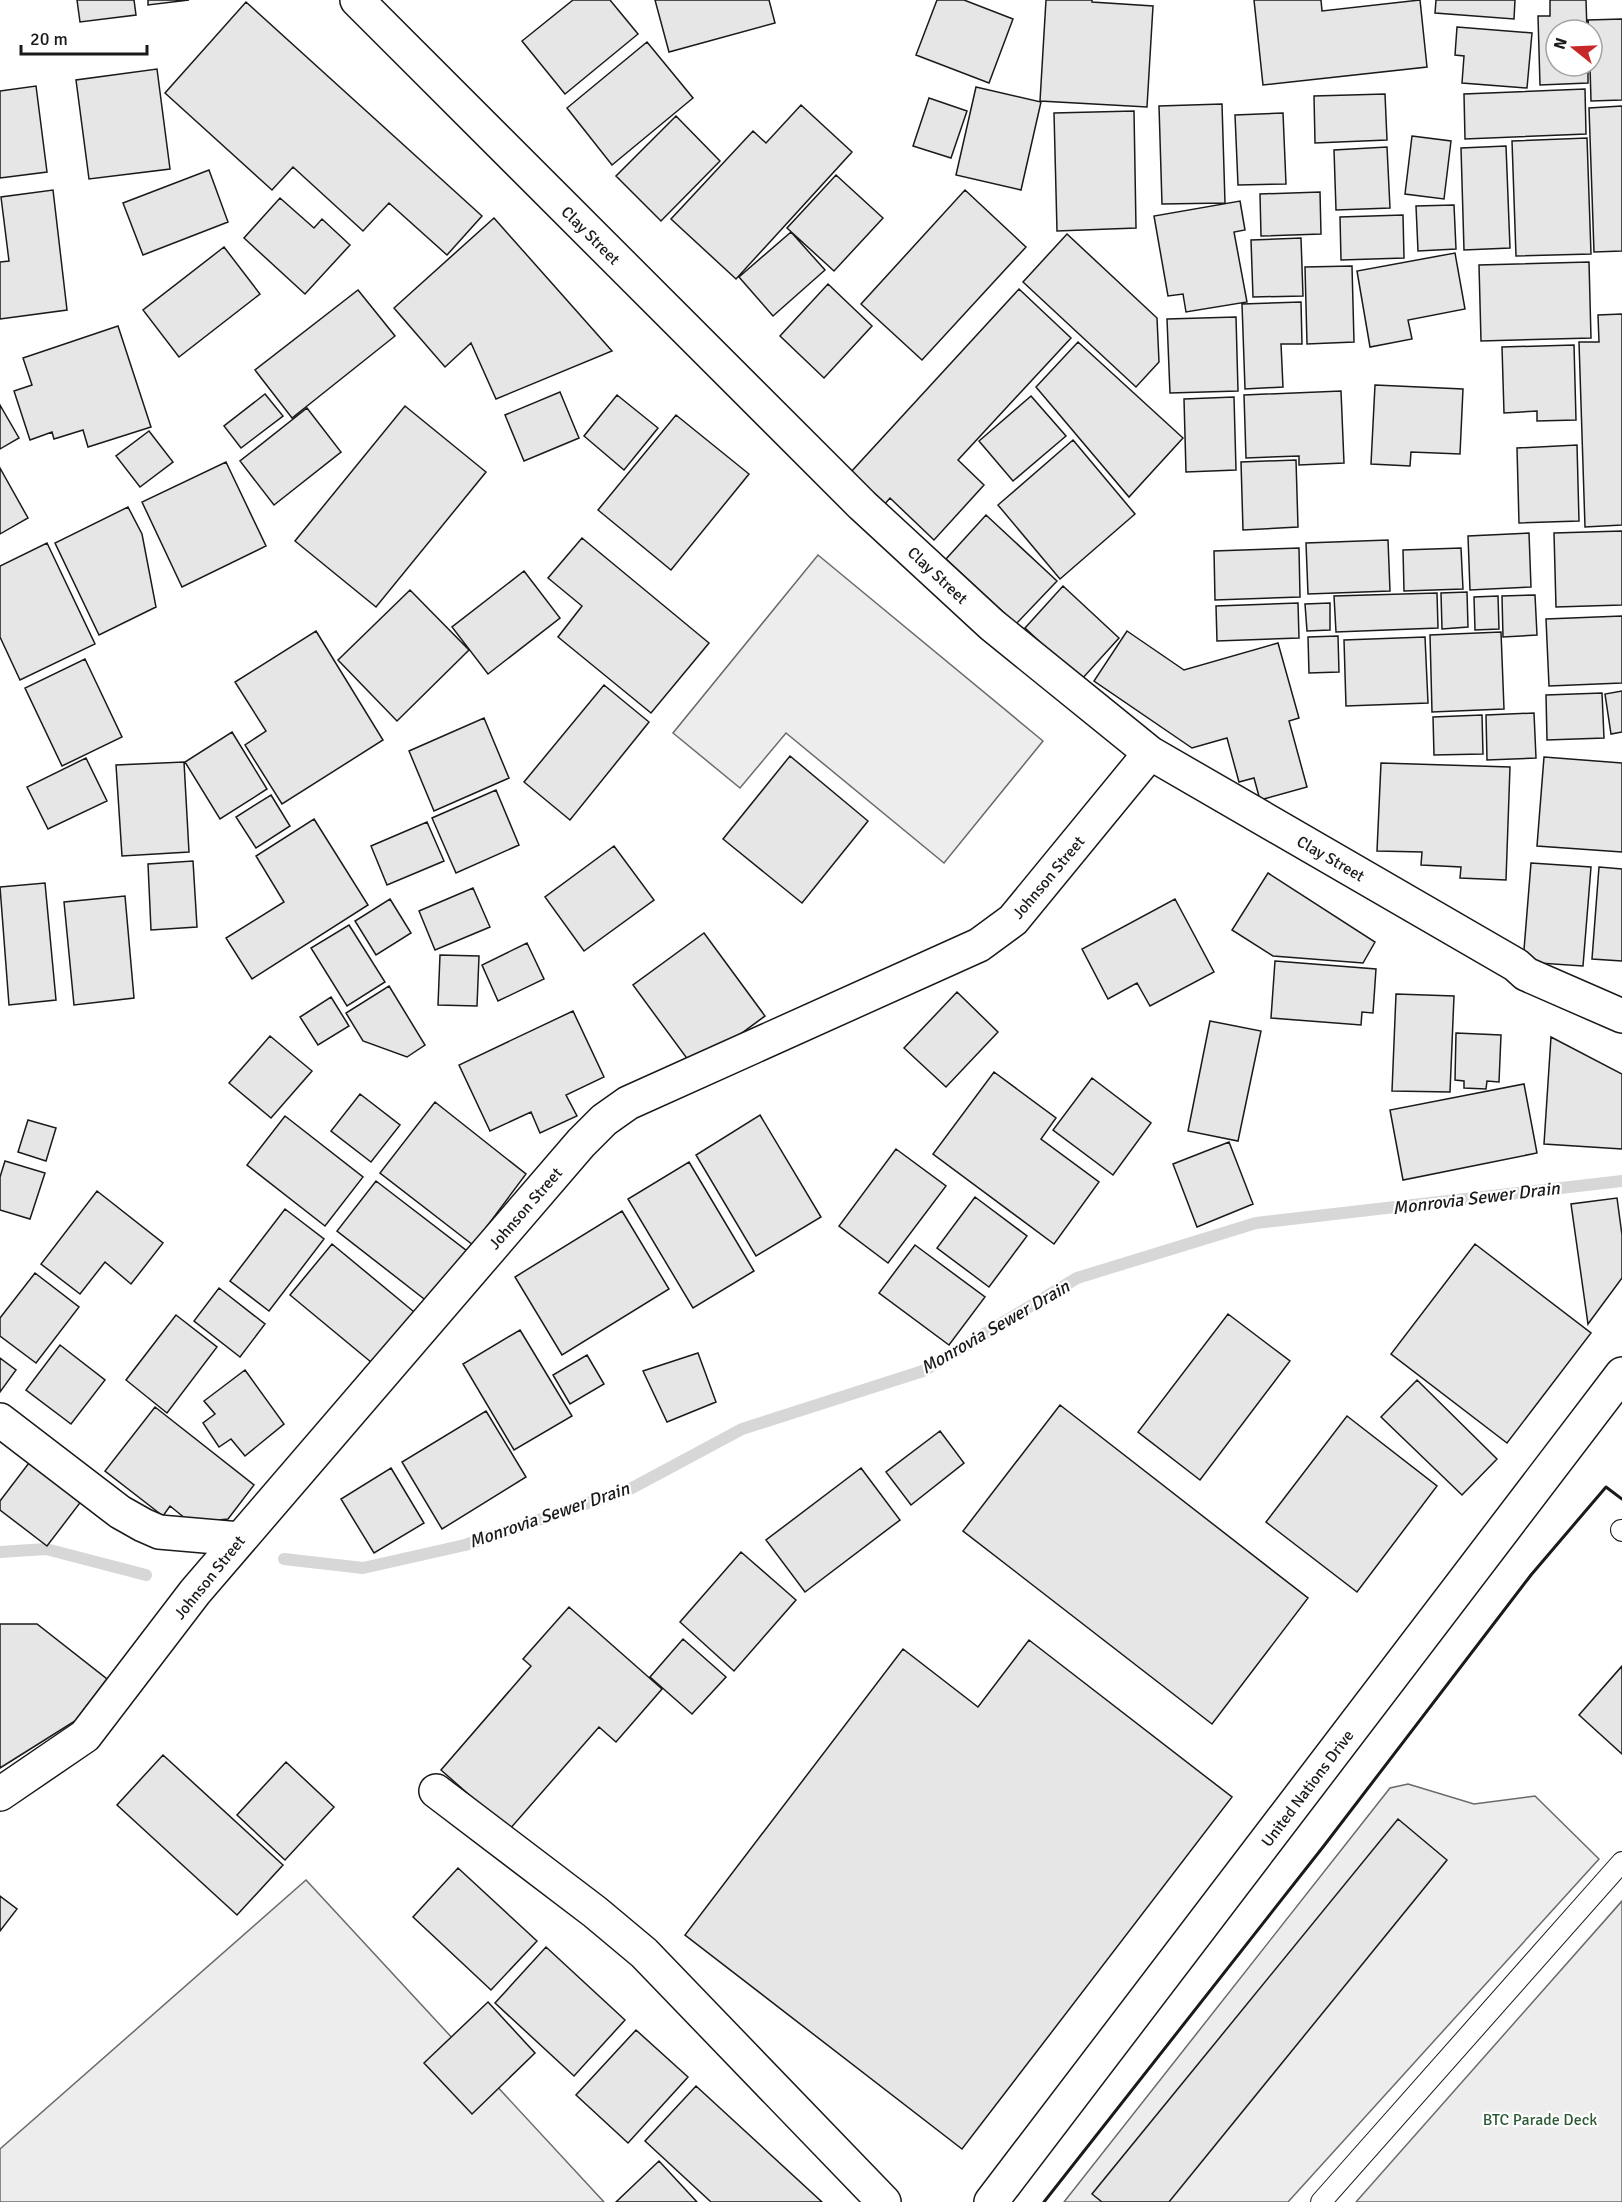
<svg xmlns="http://www.w3.org/2000/svg" width="1622" height="2202" font-family="Signika,sans-serif">
	<style>
		.built { fill: #ededed; stroke: #6a6a6a; stroke-width: 1.5 }
		.lines { fill: none; stroke-linecap: round; stroke-linejoin: round }
		.stream { stroke: #d7d7d7; stroke-width: 12 }
		.building { fill: #e6e6e6; stroke: #1a1a1a; stroke-width: 1.5 }
		.service-casing { stroke: #1a1a1a; stroke-width: 22 }
		.minor-casing { stroke: #1a1a1a; stroke-width: 36 }
		.tertiary-casing { stroke: #1a1a1a; stroke-width: 36 }
		.secondary-casing { stroke: #1a1a1a; stroke-width: 36 }
		.service { stroke: #fff; stroke-width: 20 }
		.minor { stroke: #fff; stroke-width: 33 }
		.tertiary { stroke: #fff; stroke-width: 33 }
		.secondary { stroke: #fff; stroke-width: 33 }
		.wall { stroke: #1a1a1a; stroke-width: 3 }
		.labels { text-anchor: middle; stroke-width: 4.5; stroke-linejoin: round; paint-order: stroke }
		.street-label { font-size: 16px; fill: #1a1a1a; stroke: #fff }
		.park-label { font-size: 16px; fill: #2b5a34; stroke: #fff }
		.water-label { font-size: 18px; font-style: italic; fill: #1a1a1a; stroke: #fff }
	</style>
	<rect width="100%" height="100%" fill="#fff"/>
	<path class="built" d="M818 555 1043 741 944 863 786 733 740 788 673 733Z
		M1408 1784 1474 1804 1535 1796 1599 1859 1288 2202H1064L1390 1788Z
		M306 1880 604 2202H0V2149Z
		M1622 1901V2202H1356Z"/>
	<g class="lines">
		<path class="stream" d="M0 1552 46 1549 146 1575
			M284 1559 363 1568 465 1545 632 1488 742 1429 923 1371 1077 1278 1256 1223 1622 1181"/>
	</g>
	<path class="building" d="M77 0H134L136 15 80 22Z
		M148 0H189L148 5Z
		M573 0H610L638 34 565 94 522 41Z
		M655 0H769L775 23 669 52Z
		M937 0H964L1013 19 989 83 916 55Z
		M1046 0H1092V2L1153 6 1147 107 1040 101Z
		M1254 0H1321L1322 11 1420 0 1427 67 1263 85Z
		M1436 0H1515L1514 19 1435 13Z
		M1550 0H1586L1587 30H1556V66H1588V83L1540 85 1538 16H1550Z
		M246 2 482 216 447 255 389 203 363 231 293 167 272 190 165 93Z
		M1622 19V100L1591 101 1590 66H1592V30H1589L1588 20Z
		M1457 27 1532 33 1527 88 1462 83 1464 56 1455 55Z
		M647 42 693 98 612 165 567 108Z
		M157 69 170 169 89 179 76 80Z
		M36 86 47 172 0 178V91Z
		M976 87 1041 102 1021 190 956 175Z
		M1585 89 1586 134 1465 139 1464 94Z
		M1385 94 1387 140 1315 143 1314 96Z
		M929 98 967 111 951 158 913 146Z
		M1222 104 1225 203 1162 204 1159 106Z
		M801 105 852 152 736 279 671 219 753 131 766 143Z
		M1622 106V251L1594 252 1589 108Z
		M1134 111 1136 228 1057 231 1054 113Z
		M1283 113 1286 184 1238 185 1235 115Z
		M676 116 720 161 661 221 616 176Z
		M1412 136 1451 141 1444 199 1405 194Z
		M1587 138 1591 254 1516 256 1512 141Z
		M1506 146 1510 248 1464 250 1461 148Z
		M1387 147 1390 208 1336 210 1334 150Z
		M209 170 228 222 143 255 123 203Z
		M836 175 883 218 834 271 787 228Z
		M53 190 67 310 0 319V262L9 261 1 197Z
		M965 190 1026 247 922 360 861 304Z
		M1320 192 1321 234 1261 236 1260 194Z
		M280 198 314 228 322 219 350 245 305 294 244 238Z
		M1240 201 1245 230 1234 232 1247 302 1186 312 1183 294 1168 296 1154 216Z
		M1454 205 1456 249 1418 251 1416 206Z
		M1403 215 1404 258 1341 260 1340 217Z
		M494 218 612 351 496 399 471 343 445 367 394 308Z
		M791 232 825 270 773 316 739 277Z
		M1067 234 1157 318 1159 362 1136 387 1023 282Z
		M1301 238 1303 296 1253 297 1251 240Z
		M224 247 260 294 179 357 143 310Z
		M1455 253 1465 309 1408 320 1412 339 1370 347 1357 271Z
		M1589 262 1591 338 1481 341 1479 265Z
		M1352 266 1354 342 1307 344 1305 267Z
		M828 284 872 326 824 378 780 336Z
		M1019 289 1071 338 958 460 984 485 934 540 890 498 884 505 850 473Z
		M358 290 395 336 292 418 255 370Z
		M1301 302 1302 344H1281L1283 387 1245 389 1242 304Z
		M1622 314V525L1585 527 1579 342H1599L1598 315Z
		M1236 317 1238 391 1170 393 1167 319Z
		M118 326 151 427 88 447 83 430 54 439 52 432 30 440 14 391 32 385 23 358Z
		M1078 342 1183 438 1129 497 1036 387Z
		M1574 345 1576 420 1537 421V411L1504 413 1502 347Z
		M1375 385 1463 389 1460 454 1411 452 1410 466 1371 464Z
		M1341 391 1344 463 1299 465V456L1246 458 1244 395Z
		M560 392 579 438 524 461 505 415Z
		M265 394 283 416 241 448 224 426Z
		M617 395 658 428 624 470 584 436Z
		M1031 396 1066 436 1013 481 979 441Z
		M1234 397 1236 470 1186 472 1184 399Z
		M0 405 19 438 0 449Z
		M405 406 486 472 376 607 295 541Z
		M307 408 341 452 274 505 240 461Z
		M676 415 749 474 671 570 598 510Z
		M149 431 173 462 140 487 116 456Z
		M1073 440 1135 514 1060 579 998 505Z
		M1577 445 1579 521 1519 523 1517 448Z
		M1296 460 1298 527 1243 530 1241 462Z
		M226 462 266 546 182 587 142 502Z
		M0 468 28 518 0 534Z
		M128 507 142 534 156 607 99 635 55 543Z
		M986 515 1057 581 1016 624 946 559Z
		M1622 531V605L1556 607 1554 533Z
		M1529 533 1531 587 1470 590 1468 536Z
		M582 538 709 643 651 713 558 637 582 606 548 578Z
		M1388 540 1390 591 1308 594 1306 543Z
		M47 543 95 644 20 680 0 637V566Z
		M1299 548 1300 597 1215 600 1214 551Z
		M1461 548 1463 589 1404 591 1403 550Z
		M524 571 560 618 488 674 452 627Z
		M1063 586 1119 638 1081 680 1025 628Z
		M410 590 469 650 397 721 338 660Z
		M1467 592 1468 627 1442 629 1441 593Z
		M1437 593 1438 628 1336 632 1334 596Z
		M1535 595 1537 635 1503 637 1502 596Z
		M1498 596 1499 629 1475 630 1474 597Z
		M1298 603 1299 638 1217 641 1216 606Z
		M1330 603V630L1307 631 1305 604Z
		M1622 616V683L1549 686 1546 619Z
		M316 631 383 740 282 804 245 745 266 731 235 682Z
		M1127 631 1184 670 1278 643 1299 718 1289 721 1307 787 1260 800 1254 778 1239 782 1227 738 1192 748 1094 681Z
		M1501 632 1504 709 1432 712 1430 635Z
		M1338 636 1339 672 1309 673 1308 637Z
		M1425 637 1428 703 1346 706 1344 640Z
		M85 659 122 737 62 766 25 688Z
		M604 685 649 722 570 820 524 782Z
		M1622 691V732L1611 734 1605 694Z
		M1602 693 1604 738 1547 740 1546 695Z
		M1534 713 1536 758 1487 760 1486 715Z
		M1482 715 1483 754 1434 755 1433 717Z
		M484 718 509 778 434 811 409 751Z
		M232 732 267 789 220 819 185 762Z
		M790 756 868 821 802 903 723 839Z
		M1544 757 1622 763V852L1537 846Z
		M86 758 107 801 48 829 27 787Z
		M184 762 189 852 122 856 116 765Z
		M1381 763 1510 767 1506 880 1460 878 1461 867 1421 865 1422 852 1377 851Z
		M496 790 519 845 456 873 432 818Z
		M271 795 290 826 256 848 236 817Z
		M314 819 368 905 252 979 226 938 284 902 256 856Z
		M427 822 444 861 387 885 371 846Z
		M614 846 654 900 584 951 545 897Z
		M193 861 197 927 151 930 148 864Z
		M1531 863 1591 867 1583 966 1523 962Z
		M1599 867 1622 869V961L1592 959Z
		M1268 873 1375 942 1363 963 1273 956 1232 930Z
		M45 883 56 1000 9 1005 0 887Z
		M473 888 490 927 435 950 419 911Z
		M125 896 134 998 74 1005 64 902Z
		M390 899 411 933 376 955 355 921Z
		M1175 899 1214 972 1150 1006 1137 983 1108 999 1082 949Z
		M349 925 385 982 347 1006 311 948Z
		M704 933 765 1016 694 1068 633 985Z
		M527 943 544 979 498 1001 482 965Z
		M440 955 479 956 477 1006 438 1005Z
		M1275 961 1376 969 1373 1013 1362 1012 1361 1025 1271 1018Z
		M389 986 425 1045 407 1057 363 1041 346 1013Z
		M957 992 998 1032 946 1087 904 1048Z
		M1396 994 1454 996 1450 1092 1392 1091Z
		M331 997 349 1026 318 1045 300 1017Z
		M573 1011 604 1077 566 1095 577 1116 540 1133 531 1112 490 1131 459 1065Z
		M1210 1021 1261 1031 1238 1141 1188 1131Z
		M1456 1033 1501 1035 1499 1082 1487 1081 1486 1089 1464 1088V1081L1455 1080Z
		M270 1036 312 1071 271 1118 229 1083Z
		M1551 1037 1622 1074V1149L1544 1144Z
		M994 1072 1056 1118 1041 1139 1099 1182 1054 1244 933 1154Z
		M1092 1078 1151 1123 1113 1175 1053 1130Z
		M1524 1084 1537 1153 1403 1180 1390 1110Z
		M360 1094 400 1125 371 1162 331 1131Z
		M435 1102 526 1174 473 1245 380 1173Z
		M760 1115 821 1217 756 1256 696 1155Z
		M285 1116 363 1177 325 1226 247 1165Z
		M28 1120 56 1128 46 1161 18 1152Z
		M1229 1142 1253 1204 1197 1227 1173 1164Z
		M896 1149 946 1186 888 1263 839 1226Z
		M5 1161 45 1173 30 1219 0 1210V1177Z
		M689 1162 754 1271 693 1308 628 1199Z
		M376 1181 467 1251 428 1302 337 1231Z
		M97 1191 163 1243 131 1284 105 1262 80 1294 41 1264Z
		M975 1197 1027 1236 989 1287 937 1248Z
		M1617 1198 1622 1235V1278L1588 1324 1571 1204Z
		M285 1209 324 1239 269 1311 230 1281Z
		M622 1211 669 1289 562 1355 515 1277Z
		M332 1244 419 1316 377 1367 290 1295Z
		M1475 1244 1591 1333 1507 1443 1391 1354Z
		M915 1245 985 1297 949 1345 879 1293Z
		M35 1273 79 1307 36 1363 0 1336V1318Z
		M219 1288 265 1324 240 1357 194 1321Z
		M1228 1314 1290 1361 1200 1480 1138 1432Z
		M176 1315 217 1347 167 1413 126 1380Z
		M520 1330 572 1416 514 1450 463 1364Z
		M60 1345 105 1380 71 1424 26 1390Z
		M698 1353 716 1402 667 1422 643 1371Z
		M587 1355 604 1384 570 1404 553 1375Z
		M0 1358 16 1370 0 1392Z
		M245 1370 284 1424 245 1456 231 1439 219 1447 203 1423 215 1414 204 1401Z
		M1417 1380 1497 1459 1462 1495 1381 1417Z
		M1060 1405 1308 1598 1212 1724 963 1531Z
		M155 1407 254 1485 228 1519 191 1523 170 1506 163 1516 105 1471Z
		M486 1411 526 1477 442 1529 402 1462Z
		M1347 1416 1437 1486 1357 1592 1266 1522Z
		M940 1431 964 1463 911 1505 886 1472Z
		M35 1455 86 1495 47 1546 0 1510V1501Z
		M391 1468 424 1523 374 1553 341 1499Z
		M861 1468 900 1520 805 1592 766 1540Z
		M741 1552 796 1600 734 1671 680 1622Z
		M569 1607 662 1689 616 1742 599 1727 509 1830 441 1770 531 1666 523 1659Z
		M0 1624H37L107 1679 75 1721 0 1768Z
		M683 1639 726 1677 692 1714 650 1677Z
		M1029 1640 1232 1797 962 2149 685 1935 903 1649 978 1707Z
		M1622 1666V1754L1579 1715Z
		M163 1755 283 1865 237 1915 117 1805Z
		M286 1762 334 1807 285 1860 237 1815Z
		M1398 1819 1447 1860 1169 2202H1102L1092 2194Z
		M458 1868 537 1941 491 1990 413 1917Z
		M0 1896 17 1909 0 1931Z
		M546 1947 625 2020 574 2076 495 2003Z
		M488 2002 535 2053 472 2114 424 2063Z
		M636 2030 688 2077 628 2143 576 2095Z
		M696 2086 822 2202H711L645 2141Z
		M659 2161 697 2202H616Z"/>
	<g class="lines">
		<g class="service-casing">
			<path id="service" d="M1621 1530 1622 1531
				M1321 2202 1622 1862"/>
		</g>
		<g class="minor-casing">
			<path id="minor" d="M0 1420 120 1512 143 1525 159 1532 240 1539
				M436 1791 595 1912 644 1953 884 2202"/>
		</g>
		<g class="tertiary-casing">
			<path id="tertiary" d="M357 0 862 505 992 625 1150 753 1516 965 1526 974 1622 1016
				M0 1794 85 1736 195 1592 581 1143 604 1120 628 1103 979 945 1013 920 1150 753"/>
		</g>
		<g class="secondary-casing">
			<path id="secondary" d="M991 2202 1622 1374"/>
		</g>
		<use href="#service" class="service"/>
		<use href="#minor" class="minor"/>
		<use href="#tertiary" class="tertiary"/>
		<use href="#secondary" class="secondary"/>
		<path class="wall" d="M1044 2202 1323 1847 1531 1575 1606 1487 1622 1499"/>
	</g>
	<g class="labels">
		<g class="street-label">
			<text transform="translate(591 235) rotate(45)" y="6">Clay Street</text>
			<text transform="translate(938 575) rotate(43)" y="6">Clay Street</text>
			<text transform="translate(1331 858) rotate(30)" y="6">Clay Street</text>
			<text transform="translate(1048 877) rotate(-50)" y="6">Johnson Street</text>
			<text transform="translate(525 1208) rotate(-49)" y="6">Johnson Street</text>
			<text transform="translate(209 1577) rotate(-51)" y="6">Johnson Street</text>
			<text transform="translate(1307 1788) rotate(-53)" y="6">United Nations Drive</text>
		</g>
		<g class="park-label">
			<text x="1540" y="2125">BTC Parade Deck</text>
		</g>
		<g class="water-label">
			<text transform="translate(1476 1198) rotate(-7)" y="6">Monrovia Sewer Drain</text>
			<text transform="translate(995 1327) rotate(-30)" y="6">Monrovia Sewer Drain</text>
			<text transform="translate(549 1515) rotate(-19)" y="6">Monrovia Sewer Drain</text>
		</g>
	</g>
	<g transform="translate(1574 48) rotate(288)"><circle r="28" fill="#ffffff" stroke="#a3a3a3" stroke-width="1.5"/>
	<path d="M0-4.5L10 22L0 15L-10 22Z" fill="#c62828"/>
	<text y="-9" font-size="16" font-weight="bold" text-anchor="middle" fill="#1a1a1a">N</text>
	</g>
	<path d="M21 45v9h126v-9" fill="none" stroke="#1a1a1a" stroke-width="3"/>
	<text x="30" y="45" font-size="18" fill="#1a1a1a" stroke="#ffffff" stroke-width="4.5" paint-order="stroke">20 m</text>
</svg>
